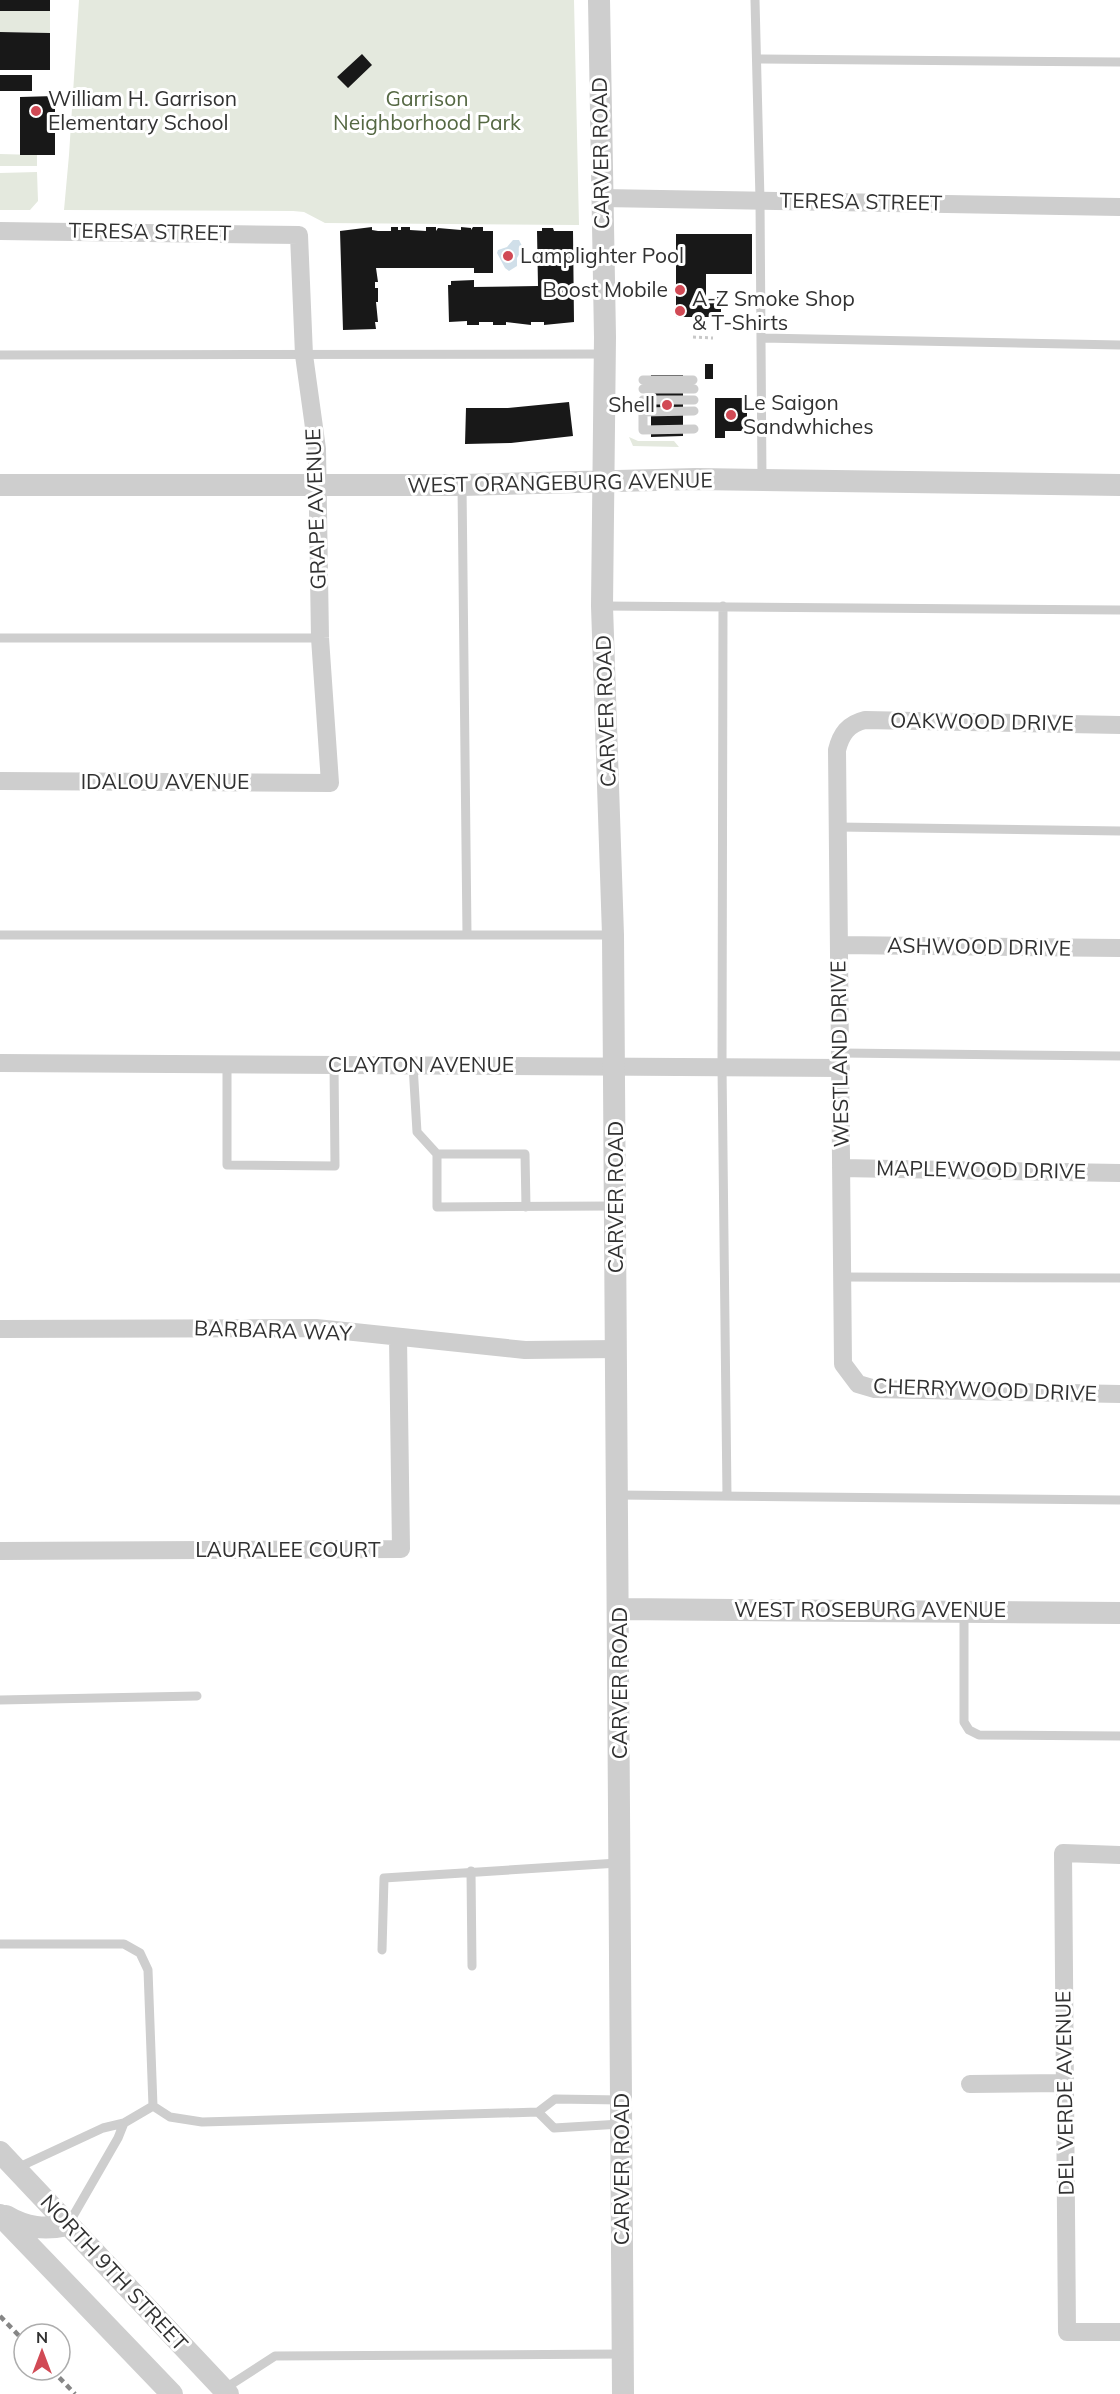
<svg xmlns="http://www.w3.org/2000/svg" width="1120" height="2394" font-family="Mulish,sans-serif">
	<style>
		.green { fill: #e4e9de }
		.water { fill: #d0dfe9 }
		.building { fill: #181818 }
		.lines { fill: none; stroke-linecap: round; stroke-linejoin: round }
		.path { stroke: #c8c8c8; stroke-width: 3; stroke-dasharray: 3 3; stroke-linecap: butt }
		.service { stroke: #cecece; stroke-width: 9 }
		.minor { stroke: #cecece; stroke-width: 18 }
		.tertiary { stroke: #cecece; stroke-width: 22 }
		.rail { stroke: #868686; stroke-width: 4.5; stroke-dasharray: 6 4.5; stroke-linecap: butt }
		.poi-dot { fill: #d14a55; stroke: #fff; stroke-width: 2 }
		.labels { text-anchor: middle; stroke-width: 6; stroke-linejoin: round; paint-order: stroke }
		.poi-label { font-size: 21px; fill: #313131; stroke: #fff; text-anchor: start }
		.park-label { font-size: 21px; fill: #556843; stroke: #fff }
		.street-label { font-size: 21px; fill: #313131; stroke: #fff }
	</style>
	<rect width="100%" height="100%" fill="#fff"/>
	<path class="green" d="M79 0H574L579 225 325 223 304 212 293 211 64 210 69 155Z
		M0 11H50V33L0 32Z
		M0 154 37 155V166H0Z
		M37 172 38 201 30 210H0V173Z
		M629 437 638 441H674L679 447 633 446Z"/>
	<path class="water" d="M513 240H519L523 248 517 258V266L509 271 505 268 497 253 498 250 507 247Z"/>
	<path class="building" d="M0 0H50V11H0Z
		M0 32 50 33V70H0Z
		M362 54 372 65 348 88 337 77Z
		M0 75H32V91H0Z
		M55 96V155H20V97Z
		M372 227V230L378 231H391V227H398V230H401V227H410V230L426 231V227H436V231L438 228 461 230V227L471 228V230L473 227H483V231H493V273H474V268H376L378 282H375V288H378V302H376L378 322H375L376 329 343 330 340 231Z
		M542 228H553L554 231H573L574 322 544 325V322H531V325L506 322V325H493V322H479V325H467V321L449 322 448 285H451V281L474 280V287L538 286 537 231H542Z
		M676 234H752V274H706V297H721V317H676Z
		M705 364H713V379H705Z
		M651 375H683V436L651 437Z
		M715 398H747V431H725V438H715Z
		M569 402 573 436 511 443 465 444 466 408H508Z"/>
	<g class="lines">
		<path class="path" d="M693 337 713 338"/>
		<path class="service" d="M755 0 760 200 762 480
			M758 59 1120 62
			M761 338 1120 345
			M0 355 604 354
			M643 380H693
			M643 389H694
			M643 400H694
			M694 411 643 412V430L694 429
			M462 485 467 935
			M602 606 1120 610
			M723 606 722 1067 727 1496
			M0 638H320
			M838 827 1120 831
			M0 935H613
			M841 1053 1120 1056
			M227 1064V1165L335 1166 334 1064
			M413 1065 417 1132 437 1154V1207L613 1206
			M437 1154H525L526 1207
			M842 1277 1120 1278
			M618 1495 1120 1500
			M964 1613V1722L969 1730 979 1735 1120 1736
			M0 1700 197 1696
			M471 1871 472 1966
			M0 1944H124L140 1953 148 1970 153 2106 170 2117 202 2122 538 2112
			M382 1950 384 1878 618 1863
			M621 2124 554 2128 538 2112 555 2099 622 2100
			M17 2168 103 2128 124 2123 153 2106
			M69 2223 118 2138 124 2123
			M224 2389 275 2356 622 2354"/>
		<path class="minor" d="M602 198 1120 207
			M0 231 299 235 304 355 317 449 320 638 330 783 0 781
			M1120 725 865 720C848 724 841 734 837 750L843 1364 858 1384 875 1389 1120 1394
			M839 945 1120 948
			M0 1063 841 1068
			M841 1168 1120 1173
			M0 1329 316 1328 525 1350 617 1349
			M0 1551 401 1549 398 1337
			M1120 1855 1063 1853 1067 2332H1120
			M970 2084 1065 2083"/>
		<path class="tertiary" d="M599 0 605 337 602 606 613 935 623 2394
			M0 485H462L696 479 1120 485
			M619 1609 1120 1613
			M0 2152 228 2394
			M0 2215 172 2394
			M6 2216C26 2228 45 2230 68 2225"/>
		<path class="rail" d="M0 2316 24 2341
			M52 2370 75 2394"/>
	</g>
	<g class="poi-dot">
		<circle cx="36" cy="111" r="6"/>
		<circle cx="508" cy="256" r="6"/>
		<circle cx="680" cy="290" r="6"/>
		<circle cx="680" cy="311" r="6"/>
		<circle cx="667" cy="405" r="6"/>
		<circle cx="731" cy="415" r="6"/>
	</g>
	<g class="labels">
		<g class="poi-label">
			<text x="48" y="106">William H. Garrison<tspan x="48" dy="24">Elementary School</tspan></text>
			<text x="520" y="263">Lamplighter Pool</text>
			<text x="668" y="297" text-anchor="end">Boost Mobile</text>
			<text x="692" y="306">A-Z Smoke Shop<tspan x="692" dy="24">&amp; T-Shirts</tspan></text>
			<text x="743" y="410">Le Saigon<tspan x="743" dy="24">Sandwhiches</tspan></text>
			<text x="655" y="412" text-anchor="end">Shell</text>
		</g>
		<g class="park-label">
			<text x="427" y="106">Garrison<tspan x="427" dy="24">Neighborhood Park</tspan></text>
		</g>
		<g class="street-label">
			<text transform="translate(601 153) rotate(-91)" y="7">CARVER ROAD</text>
			<text transform="translate(861 202) rotate(1)" y="7">TERESA STREET</text>
			<text transform="translate(150 232) rotate(1)" y="7">TERESA STREET</text>
			<text transform="translate(560 483) rotate(-1)" y="7">WEST ORANGEBURG AVENUE</text>
			<text transform="translate(316 509) rotate(-92)" y="7">GRAPE AVENUE</text>
			<text transform="translate(606 711) rotate(-92)" y="7">CARVER ROAD</text>
			<text transform="translate(982 722) rotate(1)" y="7">OAKWOOD DRIVE</text>
			<text x="165" y="789">IDALOU AVENUE</text>
			<text transform="translate(979 947) rotate(1)" y="7">ASHWOOD DRIVE</text>
			<text transform="translate(840 1054) rotate(-91)" y="7">WESTLAND DRIVE</text>
			<text x="421" y="1072">CLAYTON AVENUE</text>
			<text transform="translate(981 1170) rotate(1)" y="7">MAPLEWOOD DRIVE</text>
			<text transform="translate(616 1197) rotate(-90)" y="7">CARVER ROAD</text>
			<text transform="translate(273 1331) rotate(2)" y="7">BARBARA WAY</text>
			<text transform="translate(985 1390) rotate(2)" y="7">CHERRYWOOD DRIVE</text>
			<text x="288" y="1557">LAURALEE COURT</text>
			<text x="870" y="1617">WEST ROSEBURG AVENUE</text>
			<text transform="translate(620 1683) rotate(-90)" y="7">CARVER ROAD</text>
			<text transform="translate(1065 2093) rotate(-91)" y="7">DEL VERDE AVENUE</text>
			<text transform="translate(622 2169) rotate(-90)" y="7">CARVER ROAD</text>
			<text transform="translate(114 2273) rotate(47)" y="7">NORTH 9TH STREET</text>
		</g>
	</g>
	<g transform="translate(42 2352)"><circle r="28" fill="#ffffff" stroke="#adadad" stroke-width="1.5"/>
	<path d="M0-4.5L10 22L0 15L-10 22Z" fill="#d14a55"/>
	<text y="-9" font-size="16" font-weight="bold" text-anchor="middle" fill="#313131">N</text>
	</g>
</svg>
